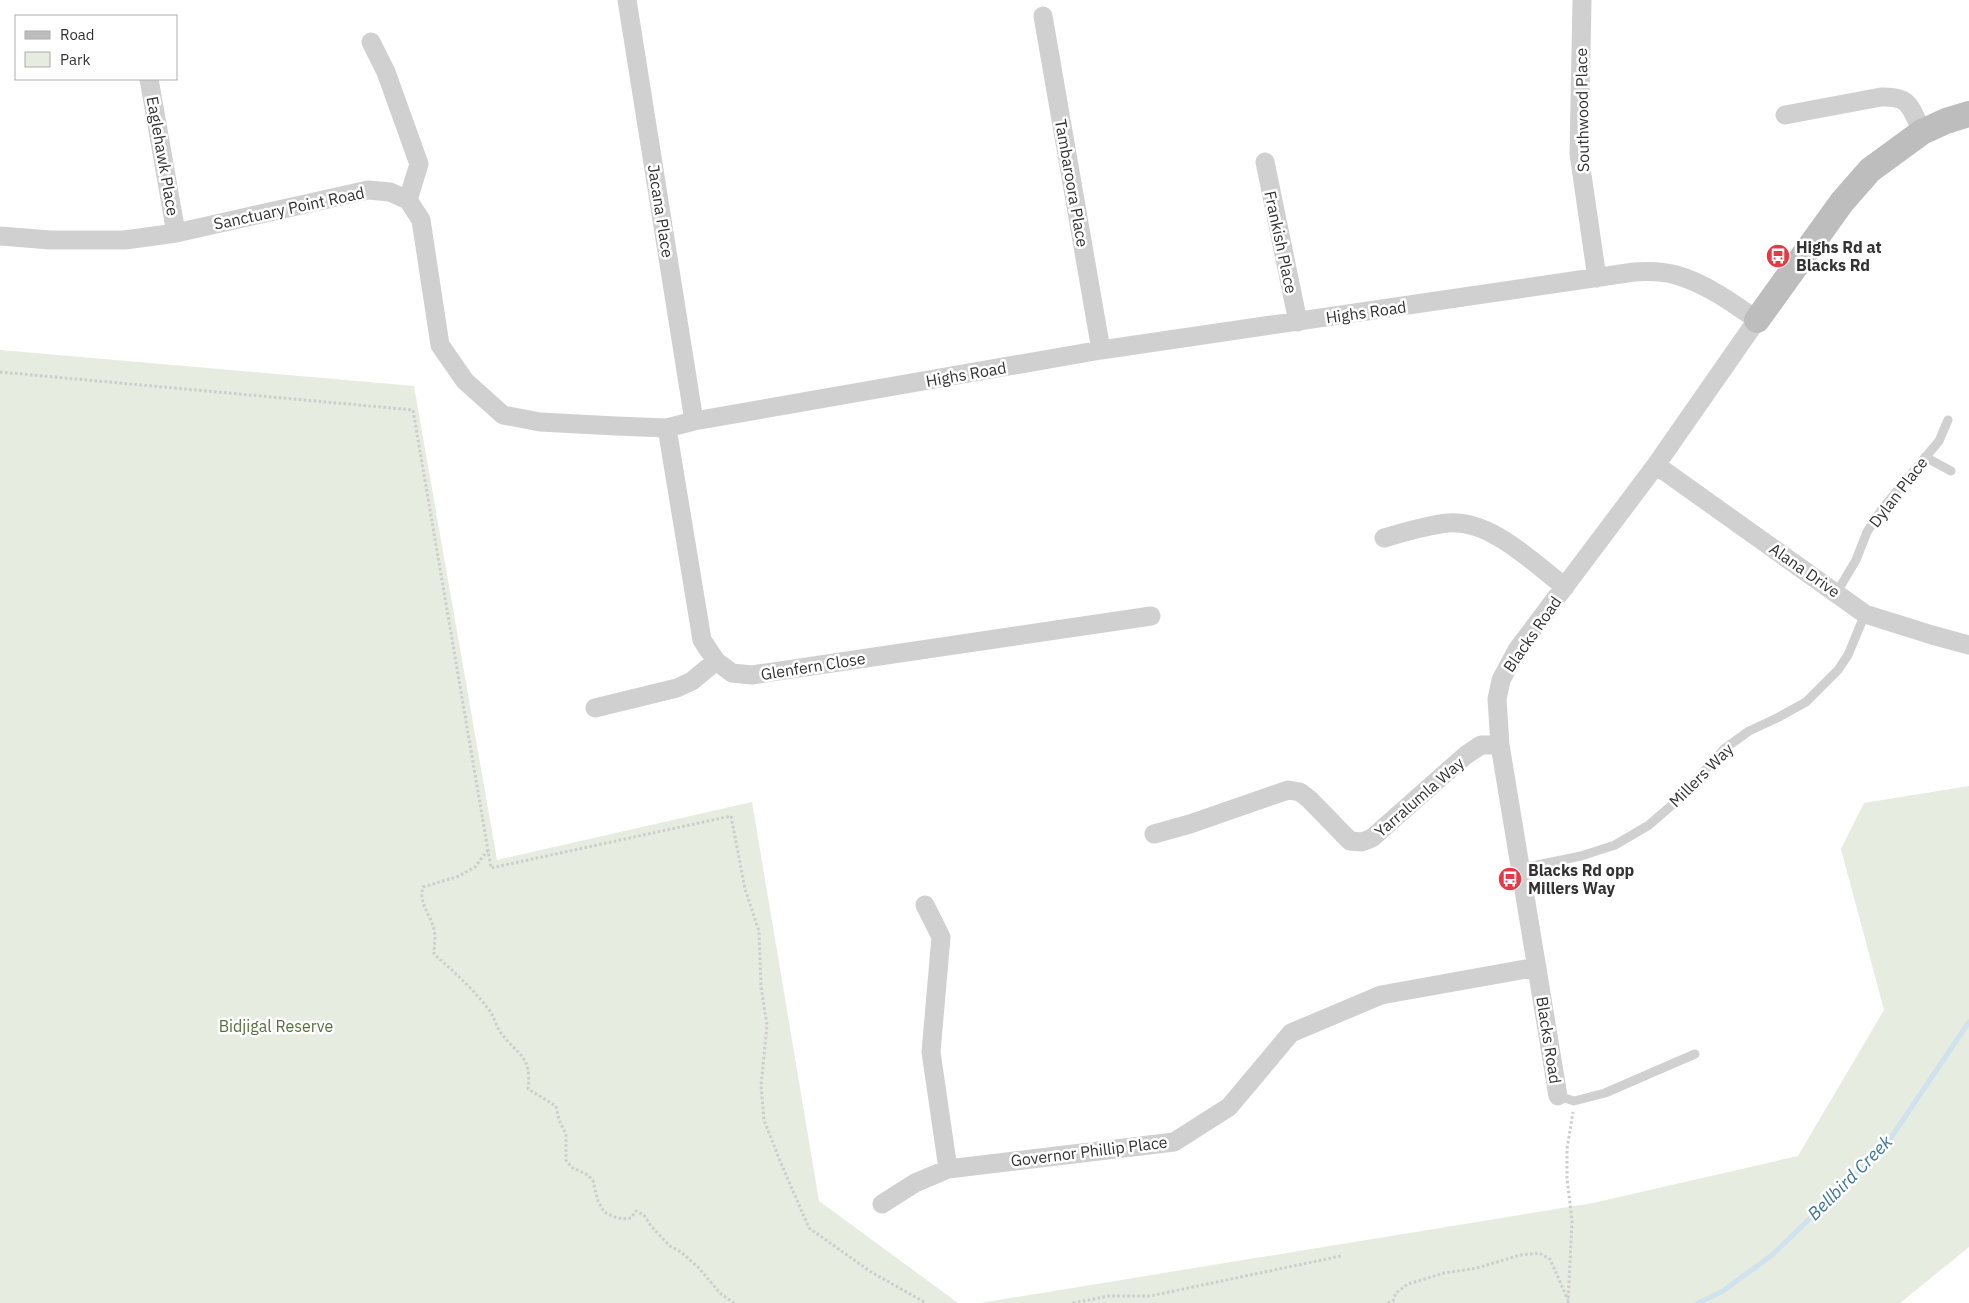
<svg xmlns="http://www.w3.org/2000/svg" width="1969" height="1303" font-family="'IBM Plex Sans',sans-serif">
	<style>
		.green { fill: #e6ecdf }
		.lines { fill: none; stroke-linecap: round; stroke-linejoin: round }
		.stream { stroke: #cfe2ee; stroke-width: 5 }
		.path { stroke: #cdcdcd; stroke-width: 3; stroke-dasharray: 2.5 2.5; stroke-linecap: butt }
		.lane { stroke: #d0d0d0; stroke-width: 9 }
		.street { stroke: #d0d0d0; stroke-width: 19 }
		.secondary { stroke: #bdbdbd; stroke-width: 26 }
		.labels { text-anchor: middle; stroke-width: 5; stroke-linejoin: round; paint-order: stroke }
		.street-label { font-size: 16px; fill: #333; stroke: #fff }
		.poi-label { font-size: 16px; font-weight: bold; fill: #333; stroke: #fff; text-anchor: start }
		.park-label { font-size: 16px; fill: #56703f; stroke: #fff }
		.water-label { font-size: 18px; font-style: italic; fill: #3f7597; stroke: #fff }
	</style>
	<rect width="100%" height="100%" fill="#fff"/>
	<path class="green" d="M0 350 414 386 497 860 752 802 819 1201 958 1303H0Z
		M1969 786V1247L1900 1303H980L1593 1203 1798 1156 1884 1010 1841 849 1864 803Z"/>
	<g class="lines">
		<path class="stream" d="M1698 1303 1723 1291 1772 1255 1886 1145 1969 1022"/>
		<path class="path" d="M0 372 413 410 491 868 731 816 745 889 759 931 761 987 767 1025 761 1086 764 1120 780 1161 809 1228 871 1272 926 1303
			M488 850 475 867 459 876 423 887C418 902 430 914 434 929 436 937 434 946 434 954 452 970 471 987 486 1006 493 1013 495 1024 501 1033 518 1056 532 1055 528 1089L556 1106 559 1120 566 1134V1160L571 1167 588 1175 593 1181 598 1201 604 1212 615 1217 622 1219 631 1218 636 1211 644 1215 651 1226 670 1246 681 1252 698 1267 721 1294 734 1303
			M1073 1303 1109 1296H1150L1341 1256
			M1388 1303 1393 1301 1396 1293 1408 1284 1444 1273 1477 1268 1520 1255 1539 1253 1550 1259 1568 1300
			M1568 1303 1572 1221 1567 1178V1149L1573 1112"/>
		<path class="lane" d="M1925 457 1951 471
			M1837 592 1856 560 1867 532 1882 509 1939 441 1948 420
			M1522 868 1581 856 1615 845 1649 825 1680 798 1724 749 1749 731 1777 718 1806 702 1838 670 1848 655 1865 614
			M1558 1096 1574 1101 1605 1093 1695 1054"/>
		<path class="street" d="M627 0 694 421
			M1582 0 1579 154 1597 278
			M1043 16 1101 350
			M371 42 386 72 419 164 408 200
			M149 79 176 233
			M1785 115 1881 97C1911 96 1910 107 1922 132
			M1265 162 1298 322
			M0 236 50 240H125L176 233 368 190 390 192 408 200 421 220 440 345 465 381 503 415 540 422 616 426 667 428 694 421 1101 350 1634 272C1648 271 1662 271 1676 275 1705 283 1733 303 1757 320L1656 465 1517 650 1501 680 1497 699 1500 745 1558 1096
			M667 428 702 640 716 661 732 673 752 675 1151 616
			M1656 465 1865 614 1932 635 1969 645
			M1384 538C1405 532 1427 525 1448 523 1492 520 1532 562 1565 587
			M595 708 677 688 692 681 716 661
			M1154 834 1190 824 1288 790 1300 792 1309 799 1350 841 1362 842 1372 838 1466 755 1481 745H1500
			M925 905 941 937 931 1052 948 1169
			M882 1204 915 1183 948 1169 1174 1142 1229 1107 1291 1033 1381 995 1537 967"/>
		<path class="secondary" d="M1757 320 1842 202 1870 170 1922 132 1946 121 1969 114"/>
	</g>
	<defs>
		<g id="bus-disc" transform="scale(1.25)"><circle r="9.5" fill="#e63946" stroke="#fff"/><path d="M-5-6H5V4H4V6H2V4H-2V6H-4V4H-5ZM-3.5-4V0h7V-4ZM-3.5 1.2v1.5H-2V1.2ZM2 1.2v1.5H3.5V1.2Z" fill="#fff"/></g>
	</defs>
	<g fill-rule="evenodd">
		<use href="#bus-disc" x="1778" y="256"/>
		<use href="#bus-disc" x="1510" y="879"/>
	</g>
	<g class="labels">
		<g class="street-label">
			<text transform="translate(1582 110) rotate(-91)" y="6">Southwood Place</text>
			<text transform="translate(163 156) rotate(80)" y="6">Eaglehawk Place</text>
			<text transform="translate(1072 183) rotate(80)" y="6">Tambaroora Place</text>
			<text transform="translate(289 208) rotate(-12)" y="6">Sanctuary Point Road</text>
			<text transform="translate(661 211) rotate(81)" y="6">Jacana Place</text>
			<text transform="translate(1281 242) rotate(78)" y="6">Frankish Place</text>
			<text transform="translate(1366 312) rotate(-8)" y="6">Highs Road</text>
			<text transform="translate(966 374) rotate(-10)" y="6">Highs Road</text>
			<text transform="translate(1898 492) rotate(-52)" y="6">Dylan Place</text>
			<text transform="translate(1805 570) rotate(35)" y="6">Alana Drive</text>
			<text transform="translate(1532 634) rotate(-55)" y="6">Blacks Road</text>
			<text transform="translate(813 666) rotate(-9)" y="6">Glenfern Close</text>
			<text transform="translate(1701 775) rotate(-45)" y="6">Millers Way</text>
			<text transform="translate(1419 797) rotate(-41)" y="6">Yarralumla Way</text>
			<text transform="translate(1549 1040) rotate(81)" y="6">Blacks Road</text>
			<text transform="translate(1089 1151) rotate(-7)" y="6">Governor Phillip Place</text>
		</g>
		<g class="poi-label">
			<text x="1796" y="253">Highs Rd at<tspan x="1796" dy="18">Blacks Rd</tspan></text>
			<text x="1528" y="876">Blacks Rd opp<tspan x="1528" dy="18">Millers Way</tspan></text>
		</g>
		<g class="park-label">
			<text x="276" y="1032">Bidjigal Reserve</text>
		</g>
		<g class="water-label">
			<text transform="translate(1850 1178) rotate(-45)" y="6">Bellbird Creek</text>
		</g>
	</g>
	<rect x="15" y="15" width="162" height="65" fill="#ffffff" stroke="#adadad"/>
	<rect x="25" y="31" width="25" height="8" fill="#bdbdbd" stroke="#adadad"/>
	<text x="60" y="40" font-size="15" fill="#333333">Road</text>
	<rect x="25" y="52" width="25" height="15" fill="#e6ecdf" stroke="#adadad"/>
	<text x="60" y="65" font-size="15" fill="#333333">Park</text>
</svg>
